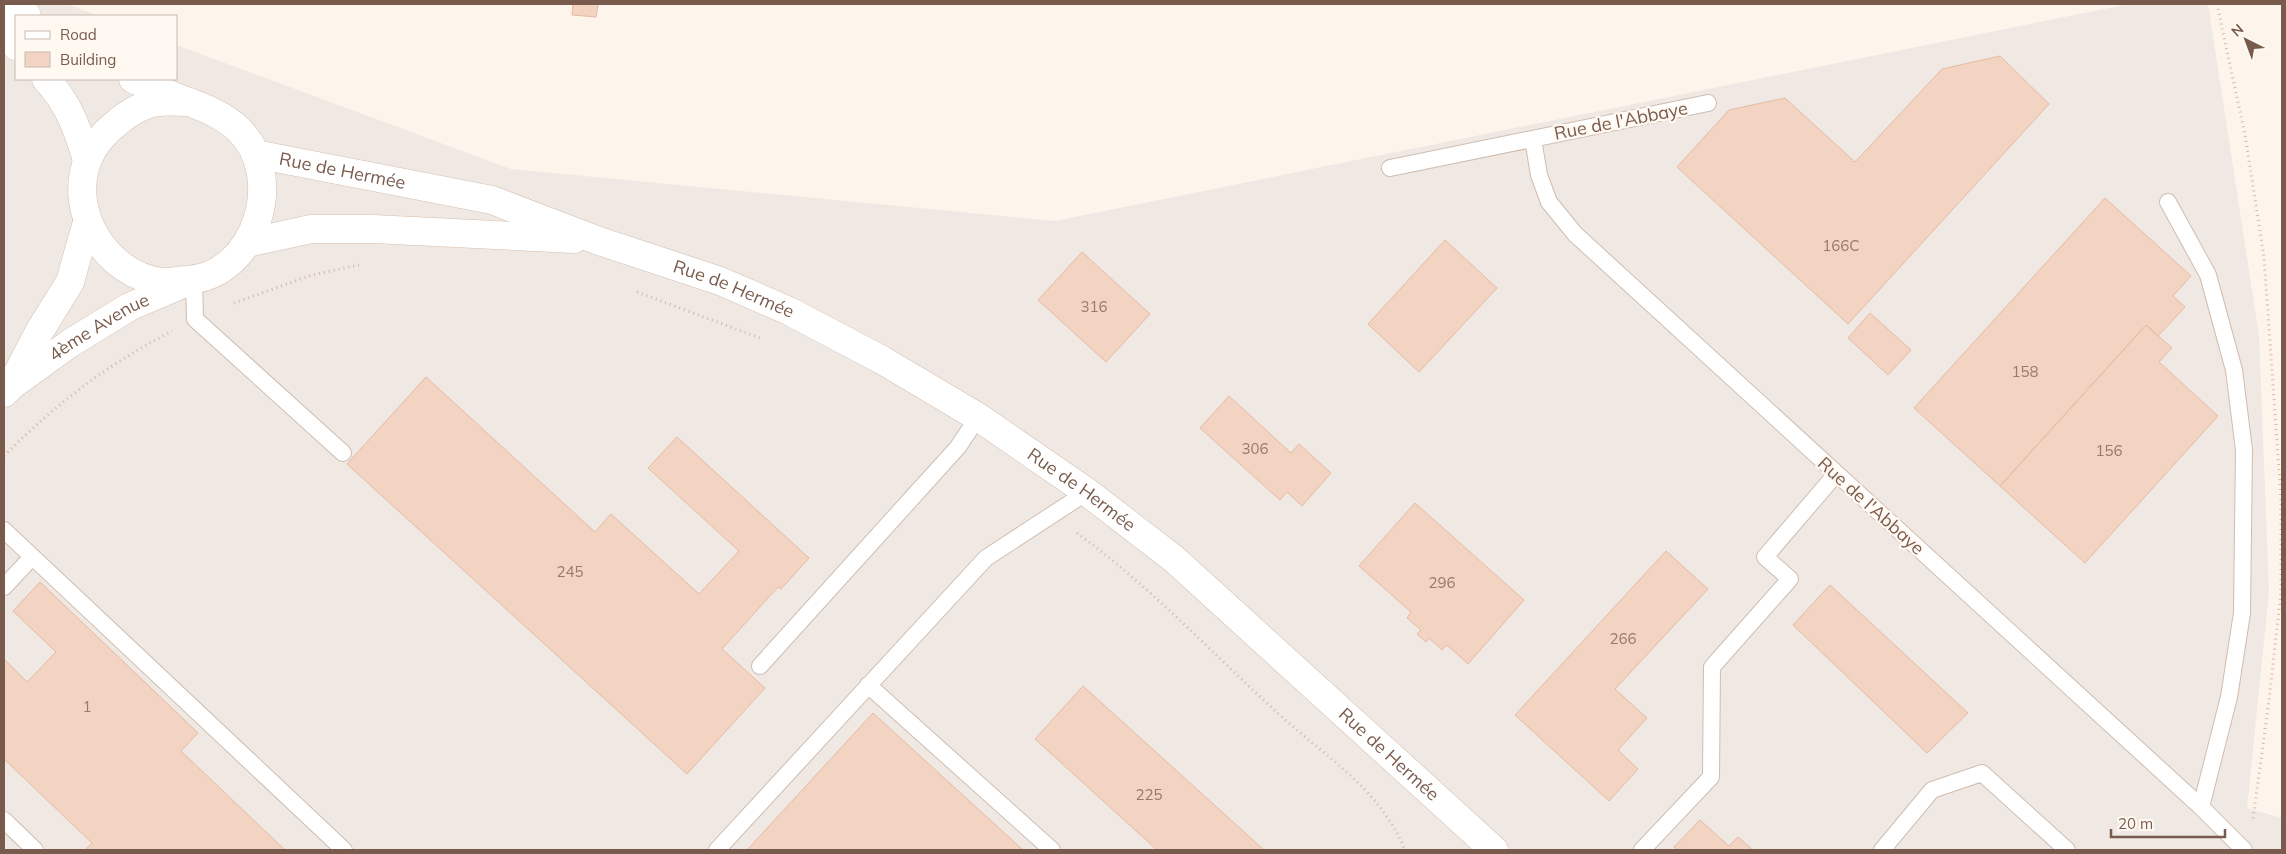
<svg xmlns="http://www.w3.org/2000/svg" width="2286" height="854" font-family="Mulish,sans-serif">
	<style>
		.industrial { fill: #efe8e3 }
		.building { fill: #f3d4c2; stroke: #e5baa3 }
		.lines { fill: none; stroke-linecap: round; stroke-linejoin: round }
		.lane-casing { stroke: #d0bdaf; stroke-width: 18 }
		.secondary-casing { stroke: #d6bfaf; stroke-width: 29 }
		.path { stroke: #d8b7a5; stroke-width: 3; stroke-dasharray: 1 4; stroke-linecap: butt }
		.lane { stroke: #fff; stroke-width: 16 }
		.secondary { stroke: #fff; stroke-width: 28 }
		.labels { text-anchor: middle; stroke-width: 4.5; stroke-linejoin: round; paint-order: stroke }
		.number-label { font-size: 15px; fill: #98796a }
		.street-label { font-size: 18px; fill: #795b4d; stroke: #fff9f2 }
	</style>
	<rect width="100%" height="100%" fill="#fdf5eb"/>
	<path class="industrial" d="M4 4H66L100 16H16V79H176V45L511 169 1055 221 2129 4H2208L2259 336 2269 592 2247 808 2282 818V850H4Z"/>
	<path class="building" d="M567 4H598L596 17 572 15 573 4Z
		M2000 56 2049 104 1848 324 1677 167 1729 110 1785 98 1855 162 1942 69Z
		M2105 198 2191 276 2173 296 2185 307 2158 336 2146 325 2000 486 1914 408Z
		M1445 240 1497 288 1419 372 1368 324Z
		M1082 252 1150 314 1106 362 1038 300Z
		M1870 313 1911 350 1888 375 1848 338Z
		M2146 325 2172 348 2159 362 2218 416 2085 563 2000 486Z
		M426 377 595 532 611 514 699 594 739 551 648 468 677 437 809 558 781 589 778 587 722 649 765 688 687 774 347 464Z
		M1229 396 1291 453 1299 444 1331 473 1302 506 1287 492 1280 500 1200 428Z
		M1415 503 1524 600 1468 664 1447 645 1442 650 1429 638 1426 642 1417 634 1421 630 1407 618 1411 612 1359 566Z
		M1666 551 1708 589 1615 689 1647 718 1618 750 1638 769 1609 801 1515 715Z
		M40 582 198 733 181 751 285 850H85L92 843 4 759V659L27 682 56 652 13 611Z
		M1830 585 1968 713 1927 753 1793 625Z
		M1083 686 1264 850H1157L1035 739Z
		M873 713 1023 850H747Z
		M1700 820 1729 846 1738 837 1753 850H1678L1674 847Z"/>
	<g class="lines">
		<g class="lane-casing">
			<path id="lane" d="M1533 139 1539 175 1549 202 1575 234 2201 807 2244 850
				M1390 168 1708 103
				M2168 202 2208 275 2234 370 2244 450 2242 613 2229 697 2201 807
				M194 280 195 319 343 453
				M4 530 344 850
				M4 587 32 557
				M760 666 958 447 978 417
				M868 685 1052 850
				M4 820 35 850
				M717 850 986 558 1087 492
				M1642 850 1711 777 1712 667 1790 579 1765 557 1836 474
				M1882 850 1932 790 1982 773 2067 850"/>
		</g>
		<g class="secondary-casing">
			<g id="secondary">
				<path d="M6 4 27 16"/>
				<path d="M4 33 16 46"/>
				<path d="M46 79C69 104 77 128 87 160"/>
				<path d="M133 79C152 87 170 95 189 102 207 109 223 115 238 129 287 175 257 276 187 280 179 280 169 283 161 282 106 274 67 212 88 159 94 144 105 132 118 122 128 113 144 104 158 102 168 101 179 102 188 102"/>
				<path id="s1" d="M255 154 492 200 599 241 720 281 789 311 882 360 978 417 1087 492 1174 559 1494 850"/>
				<path d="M247 243 311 229H373L574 239"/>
				<path d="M13 382 39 332 70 282 87 222"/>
				<path id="s2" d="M4 393 11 386 69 344 129 307 185 283"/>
			</g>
		</g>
		<path class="path" d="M2217 4 2245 135 2264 257 2281 499V592L2269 700 2253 819
			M637 292 760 338
			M234 303 312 275 359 265
			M4 456C58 402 104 367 172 331
			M1077 533C1152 588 1215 656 1283 718 1329 759 1381 791 1405 850"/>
		<use href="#lane" class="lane"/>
		<use href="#secondary" class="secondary"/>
	</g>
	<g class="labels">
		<g class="number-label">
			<text x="1841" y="251">166C</text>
			<text x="1094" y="312">316</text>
			<text x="2025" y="377">158</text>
			<text x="1255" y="454">306</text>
			<text x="2109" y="456">156</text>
			<text x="570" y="577">245</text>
			<text x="1442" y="588">296</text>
			<text x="1623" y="644">266</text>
			<text x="87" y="712">1</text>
			<text x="1149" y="800">225</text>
		</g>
		<g class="street-label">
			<text transform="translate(1621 121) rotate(-11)" y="6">Rue de l'Abbaye</text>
			<text dy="6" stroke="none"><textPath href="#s1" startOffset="89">Rue de Hermée</textPath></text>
			<text dy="6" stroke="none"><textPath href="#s1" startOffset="499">Rue de Hermée</textPath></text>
			<text dy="6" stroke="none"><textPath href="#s2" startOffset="116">4ème Avenue</textPath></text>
			<text dy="6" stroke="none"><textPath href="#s1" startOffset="902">Rue de Hermée</textPath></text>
			<text transform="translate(1871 506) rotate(42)" y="6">Rue de l'Abbaye</text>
			<text dy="6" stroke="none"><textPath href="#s1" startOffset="1308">Rue de Hermée</textPath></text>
		</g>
	</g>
	<rect width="2286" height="854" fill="none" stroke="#795b4d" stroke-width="10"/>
	<rect x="15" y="15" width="162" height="65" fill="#fff9f2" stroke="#c9bab0"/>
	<rect x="25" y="31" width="25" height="8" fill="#ffffff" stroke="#c9bab0"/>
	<text x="60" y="40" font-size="15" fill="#795b4d">Road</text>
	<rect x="25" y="52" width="25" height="15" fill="#f3d4c2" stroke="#c9bab0"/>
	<text x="60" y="65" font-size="15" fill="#795b4d">Building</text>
	<g transform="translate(2246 40) rotate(318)" stroke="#fff9f2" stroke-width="4" paint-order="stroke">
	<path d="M0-4L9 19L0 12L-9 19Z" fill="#795b4d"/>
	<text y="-8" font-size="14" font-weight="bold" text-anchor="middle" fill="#795b4d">N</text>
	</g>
	<path d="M2111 829v8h114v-8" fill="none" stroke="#795b4d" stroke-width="2.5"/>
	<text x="2118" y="829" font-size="15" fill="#795b4d" stroke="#fff9f2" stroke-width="4" paint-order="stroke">20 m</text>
</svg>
